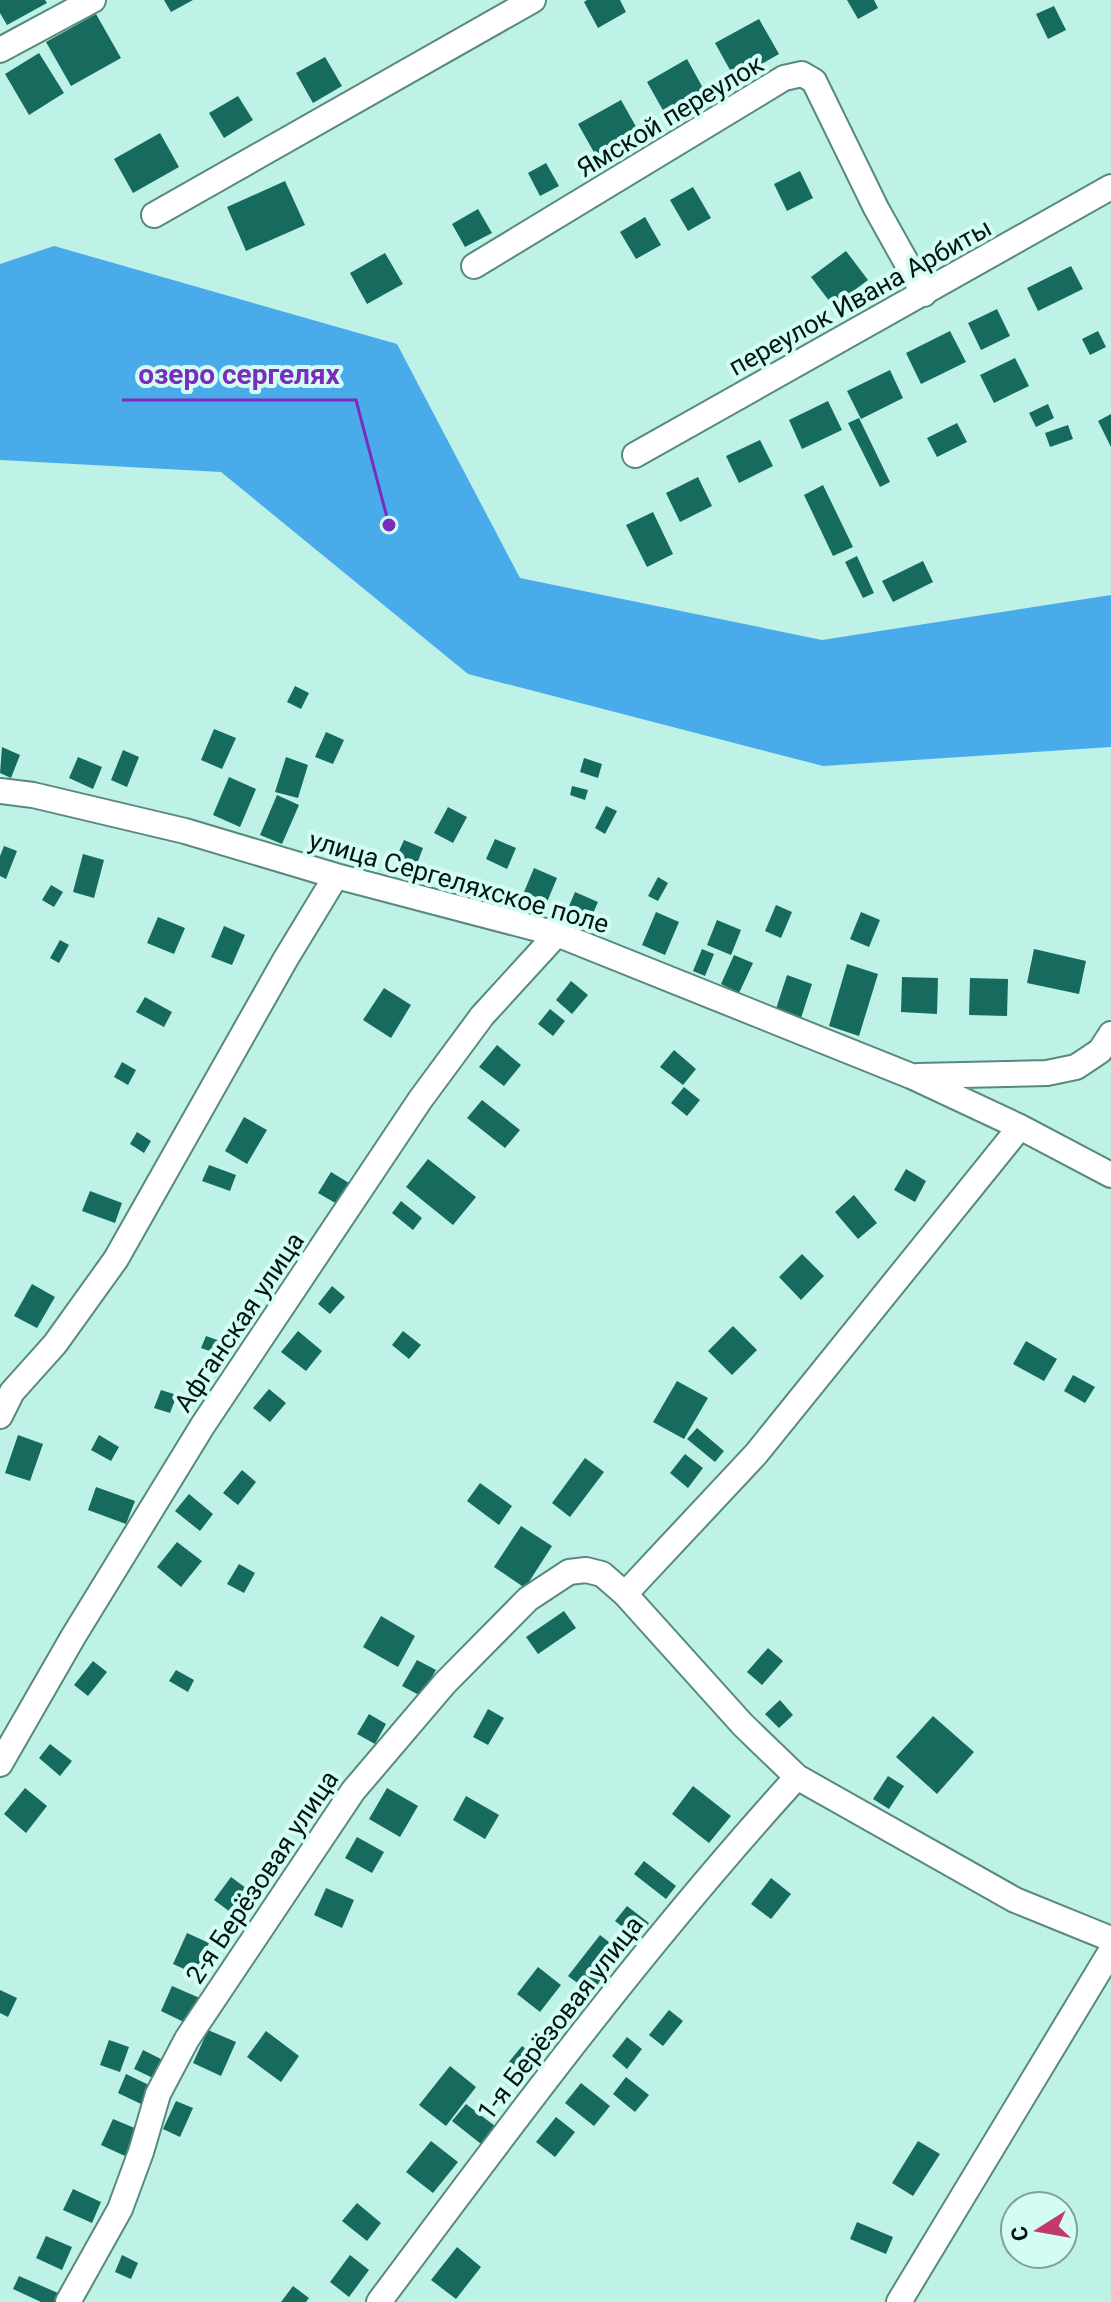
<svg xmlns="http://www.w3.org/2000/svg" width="1111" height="2302" font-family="Roboto,sans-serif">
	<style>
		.water { fill: #4aabeb }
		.building { fill: #176a5e }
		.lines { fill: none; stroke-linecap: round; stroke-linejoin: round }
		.minor-casing { stroke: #58897f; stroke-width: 28 }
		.minor { stroke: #fff; stroke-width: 24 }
		.labels { text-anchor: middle; stroke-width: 8; stroke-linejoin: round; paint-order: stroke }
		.street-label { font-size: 26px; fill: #031613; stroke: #d3fdf4 }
		.leader { fill: none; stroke: #7b2cbf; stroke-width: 3 }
		.callout-dot { fill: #7b2cbf; stroke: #d3fdf4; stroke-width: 3 }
		.callout-label { font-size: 28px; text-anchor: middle; font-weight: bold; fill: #7b2cbf; stroke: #d3fdf4; stroke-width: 8; stroke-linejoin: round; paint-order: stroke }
	</style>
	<rect width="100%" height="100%" fill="#bef2e7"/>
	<path class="water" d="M54 246 397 344 520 578 822 640 1111 595V747L823 766 468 674 221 472 0 460V264Z"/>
	<path class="building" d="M0 0H45L47 3 7 25 0 13Z
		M164 0H193L171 12Z
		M587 0H620L626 12 598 28 584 2Z
		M847 0H874L878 8 858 19Z
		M1054 6 1066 30 1048 39 1036 14Z
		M96 14 121 58 71 86 46 42Z
		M759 19 779 54 735 79 715 43Z
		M39 53 64 93 29 115 5 74Z
		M325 57 342 86 313 103 296 73Z
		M687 59 709 99 669 121 647 82Z
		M238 96 253 120 224 138 209 113Z
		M621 100 643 139 600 163 578 124Z
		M160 133 179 167 133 193 114 159Z
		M546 163 559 186 540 196 528 173Z
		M800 171 813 198 787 211 774 184Z
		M285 181 305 225 246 251 227 207Z
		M693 187 711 218 688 231 670 200Z
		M478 209 492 233 465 247 452 224Z
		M645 217 661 245 636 259 620 232Z
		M846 251 868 280 833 306 811 277Z
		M385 253 403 284 367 304 350 273Z
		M1071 266 1083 289 1038 311 1027 288Z
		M997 309 1010 336 981 350 968 323Z
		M950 331 966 362 921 384 906 353Z
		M1098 331 1106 347 1090 355 1082 339Z
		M1015 358 1029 386 994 403 980 375Z
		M890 370 903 398 861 419 847 391Z
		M828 401 842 430 802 449 789 420Z
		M1048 404 1054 418 1036 427 1029 413Z
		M1111 414V447L1098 421Z
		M859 418 890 482 880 487 848 423Z
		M957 423 967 442 937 457 927 438Z
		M1068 425 1073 439 1050 447 1045 433Z
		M760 440 773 466 739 483 726 456Z
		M698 477 712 506 680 522 666 493Z
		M823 485 853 547 833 556 804 495Z
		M653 512 673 554 647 567 626 525Z
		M857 556 874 593 863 598 845 562Z
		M923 561 933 582 893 602 882 581Z
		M295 686 309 693 301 709 287 702Z
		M214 729 236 738 222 769 201 760Z
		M326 732 344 740 333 764 315 757Z
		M2 747 20 755 11 778 0 773Z
		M123 750 139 757 127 787 111 780Z
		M78 757 102 767 93 789 69 778Z
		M286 757 308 765 298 798 275 792Z
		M584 758 602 764 598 778 580 772Z
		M229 777 256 789 240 827 213 815Z
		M572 786 588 790 585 800 570 795Z
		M277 795 299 805 282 844 260 835Z
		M606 806 617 811 605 834 595 828Z
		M448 807 467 817 453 843 434 833Z
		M495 839 516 848 507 869 486 859Z
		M404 840 423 848 415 869 395 860Z
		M4 846 17 851 6 879 0 876V856Z
		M83 854 104 860 94 898 73 892Z
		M534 868 557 878 547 902 524 892Z
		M658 877 668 883 658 901 648 896Z
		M51 885 63 892 54 907 42 900Z
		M575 892 598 902 587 927 564 918Z
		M776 905 792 912 781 938 765 931Z
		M656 912 679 922 665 955 642 945Z
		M861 912 880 920 869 947 850 939Z
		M158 917 185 928 174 954 147 943Z
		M717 920 741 930 731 955 707 945Z
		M224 926 245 935 232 965 211 957Z
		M60 940 69 945 59 963 50 958Z
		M702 949 714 954 705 976 693 971Z
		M1034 949 1086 961 1079 994 1027 983Z
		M734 955 753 963 739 993 721 984Z
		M847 964 878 974 859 1036 829 1026Z
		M787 975 812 984 801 1018 776 1009Z
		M902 977 938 978 937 1014 901 1012Z
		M970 978 1008 979 1007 1016 969 1015Z
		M571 981 588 995 572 1014 556 1000Z
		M384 988 411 1005 391 1038 363 1020Z
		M145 997 172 1012 164 1027 136 1012Z
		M550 1009 565 1021 553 1036 538 1024Z
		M497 1045 521 1065 504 1086 479 1067Z
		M674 1050 696 1069 683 1085 660 1067Z
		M122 1062 136 1070 128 1085 114 1077Z
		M684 1087 700 1100 687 1116 671 1103Z
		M482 1100 520 1130 505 1148 467 1118Z
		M244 1117 267 1130 247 1164 225 1151Z
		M137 1132 151 1141 144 1153 130 1144Z
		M428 1159 476 1197 453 1225 406 1187Z
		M209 1165 236 1175 230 1191 202 1181Z
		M906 1169 926 1181 915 1202 894 1190Z
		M331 1172 349 1183 337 1204 318 1193Z
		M90 1191 122 1203 115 1223 82 1211Z
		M854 1195 877 1223 858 1239 835 1212Z
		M401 1201 422 1218 413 1230 392 1213Z
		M802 1254 824 1276 801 1300 779 1277Z
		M32 1284 55 1297 37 1328 14 1316Z
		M332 1286 345 1297 330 1314 318 1304Z
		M733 1326 757 1350 732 1375 708 1351Z
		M298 1331 322 1351 306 1371 281 1352Z
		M403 1331 421 1345 409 1359 392 1345Z
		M206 1336 231 1345 227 1357 201 1348Z
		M1026 1341 1057 1359 1044 1381 1013 1364Z
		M1073 1375 1095 1387 1085 1403 1064 1391Z
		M677 1381 708 1398 684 1439 653 1422Z
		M269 1389 286 1403 270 1422 253 1408Z
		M161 1390 177 1395 170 1413 154 1408Z
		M697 1428 724 1451 715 1462 687 1439Z
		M18 1435 43 1444 30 1481 5 1473Z
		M99 1435 119 1447 111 1461 91 1450Z
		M685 1454 703 1468 688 1488 670 1473Z
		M585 1458 604 1472 570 1517 552 1503Z
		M242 1470 256 1482 238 1505 223 1493Z
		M480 1483 512 1506 499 1525 467 1501Z
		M96 1487 135 1501 126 1524 88 1510Z
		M189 1494 213 1514 200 1531 175 1511Z
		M521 1526 552 1546 525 1588 494 1567Z
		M177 1542 202 1561 181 1587 157 1567Z
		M239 1564 255 1573 244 1593 227 1584Z
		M564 1611 576 1628 538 1654 526 1637Z
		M381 1616 415 1636 398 1667 363 1647Z
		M768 1648 783 1661 762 1685 747 1672Z
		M417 1660 436 1670 421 1696 402 1686Z
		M93 1661 107 1672 88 1696 74 1685Z
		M176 1670 194 1680 188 1692 169 1681Z
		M780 1700 793 1715 779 1728 765 1714Z
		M488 1709 504 1718 488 1745 473 1737Z
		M369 1714 386 1724 375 1744 357 1734Z
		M933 1716 974 1752 937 1794 896 1757Z
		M50 1744 72 1761 60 1776 39 1758Z
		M888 1776 904 1786 889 1809 873 1799Z
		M693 1786 731 1816 709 1843 672 1814Z
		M25 1788 47 1806 26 1833 4 1814Z
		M387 1788 418 1806 400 1837 369 1819Z
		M466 1796 499 1815 485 1839 453 1820Z
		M357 1837 384 1852 372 1873 345 1858Z
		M644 1861 676 1886 666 1899 634 1874Z
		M231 1877 246 1888 229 1911 214 1900Z
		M771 1878 791 1894 771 1919 751 1904Z
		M326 1888 354 1900 342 1928 314 1915Z
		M627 1906 649 1923 637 1938 615 1921Z
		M187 1933 209 1943 195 1974 173 1964Z
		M600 1935 623 1953 591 1993 568 1976Z
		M538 1967 561 1985 540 2012 517 1994Z
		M172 1986 202 1999 190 2025 161 2011Z
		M0 1990 17 1998 8 2017 0 2013Z
		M669 2010 683 2021 663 2046 649 2035Z
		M208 2030 236 2042 221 2076 193 2063Z
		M266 2031 299 2056 281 2082 247 2057Z
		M627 2037 642 2049 627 2069 612 2056Z
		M109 2040 129 2047 120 2072 100 2065Z
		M522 2046 538 2058 520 2081 504 2068Z
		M143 2050 161 2059 153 2078 134 2069Z
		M450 2066 476 2087 446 2126 419 2105Z
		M126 2074 149 2085 141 2104 118 2093Z
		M626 2077 649 2095 635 2112 613 2094Z
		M581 2083 610 2106 594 2126 565 2103Z
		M176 2101 193 2108 180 2137 163 2129Z
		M466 2104 495 2126 481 2144 452 2121Z
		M556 2117 575 2132 555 2157 536 2142Z
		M113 2119 137 2129 125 2156 101 2145Z
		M431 2141 458 2162 433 2193 406 2172Z
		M918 2141 940 2154 913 2196 892 2183Z
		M73 2189 101 2202 92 2223 63 2210Z
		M357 2203 381 2223 367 2241 342 2221Z
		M857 2222 893 2237 886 2254 850 2239Z
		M46 2236 72 2247 62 2270 36 2258Z
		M457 2247 481 2267 456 2299 431 2280Z
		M122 2255 138 2263 131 2279 115 2272Z
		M350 2255 369 2270 349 2297 330 2282Z
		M19 2276 58 2293 54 2302H41L13 2289Z
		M293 2286 309 2298 306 2302H281Z"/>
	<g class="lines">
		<g class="minor-casing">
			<path id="minor" d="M0 50 93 0
				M154 215 533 0
				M474 266 784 78 802 74 814 81 876 208 924 294
				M635 455 1111 187
				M0 791 33 795 185 831 336 876 557 934 911 1076 1020 1127
				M918 1076 1047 1073 1076 1067 1100 1051 1111 1034
				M0 1416 12 1392 55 1344 116 1259 285 960 336 876
				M625 1594 756 1454 1020 1127 1111 1175
				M0 1764 73 1637 203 1425 420 1100 482 1016 557 934
				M68 2302 120 2209 141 2152 158 2094 187 2039 353 1791 445 1683 528 1599 569 1572 586 1570 602 1574 625 1594 743 1725 797 1777 1015 1900 1111 1939
				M379 2302C512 2123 646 1943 797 1777
				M899 2302 1111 1951"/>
		</g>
		<use href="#minor" class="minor"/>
	</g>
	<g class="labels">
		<g class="street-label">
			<text transform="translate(670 116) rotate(-31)" y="9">Ямской переулок</text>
			<text transform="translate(860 297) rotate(-29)" y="9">переулок Ивана Арбиты</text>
			<text transform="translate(459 882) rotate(16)" y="9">улица Сергеляхское поле</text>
			<text transform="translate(239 1322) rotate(-56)" y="9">Афганская улица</text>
			<text transform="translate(262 1877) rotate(-56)" y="9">2-я Берёзовая улица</text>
			<text transform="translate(560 2018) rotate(-52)" y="9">1-я Берёзовая улица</text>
		</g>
	</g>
	<path class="leader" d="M389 525L356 400H122"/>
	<circle class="callout-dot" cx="389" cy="525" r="8"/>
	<g class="callout-label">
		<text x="239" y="384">озеро сергелях</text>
	</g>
	<g transform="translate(1039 2230) rotate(259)"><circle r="38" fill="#d3fdf4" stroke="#80a19a" stroke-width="2"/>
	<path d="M0-6L14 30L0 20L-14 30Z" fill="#c3396f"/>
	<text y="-12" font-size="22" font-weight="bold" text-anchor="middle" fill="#031613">С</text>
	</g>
</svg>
